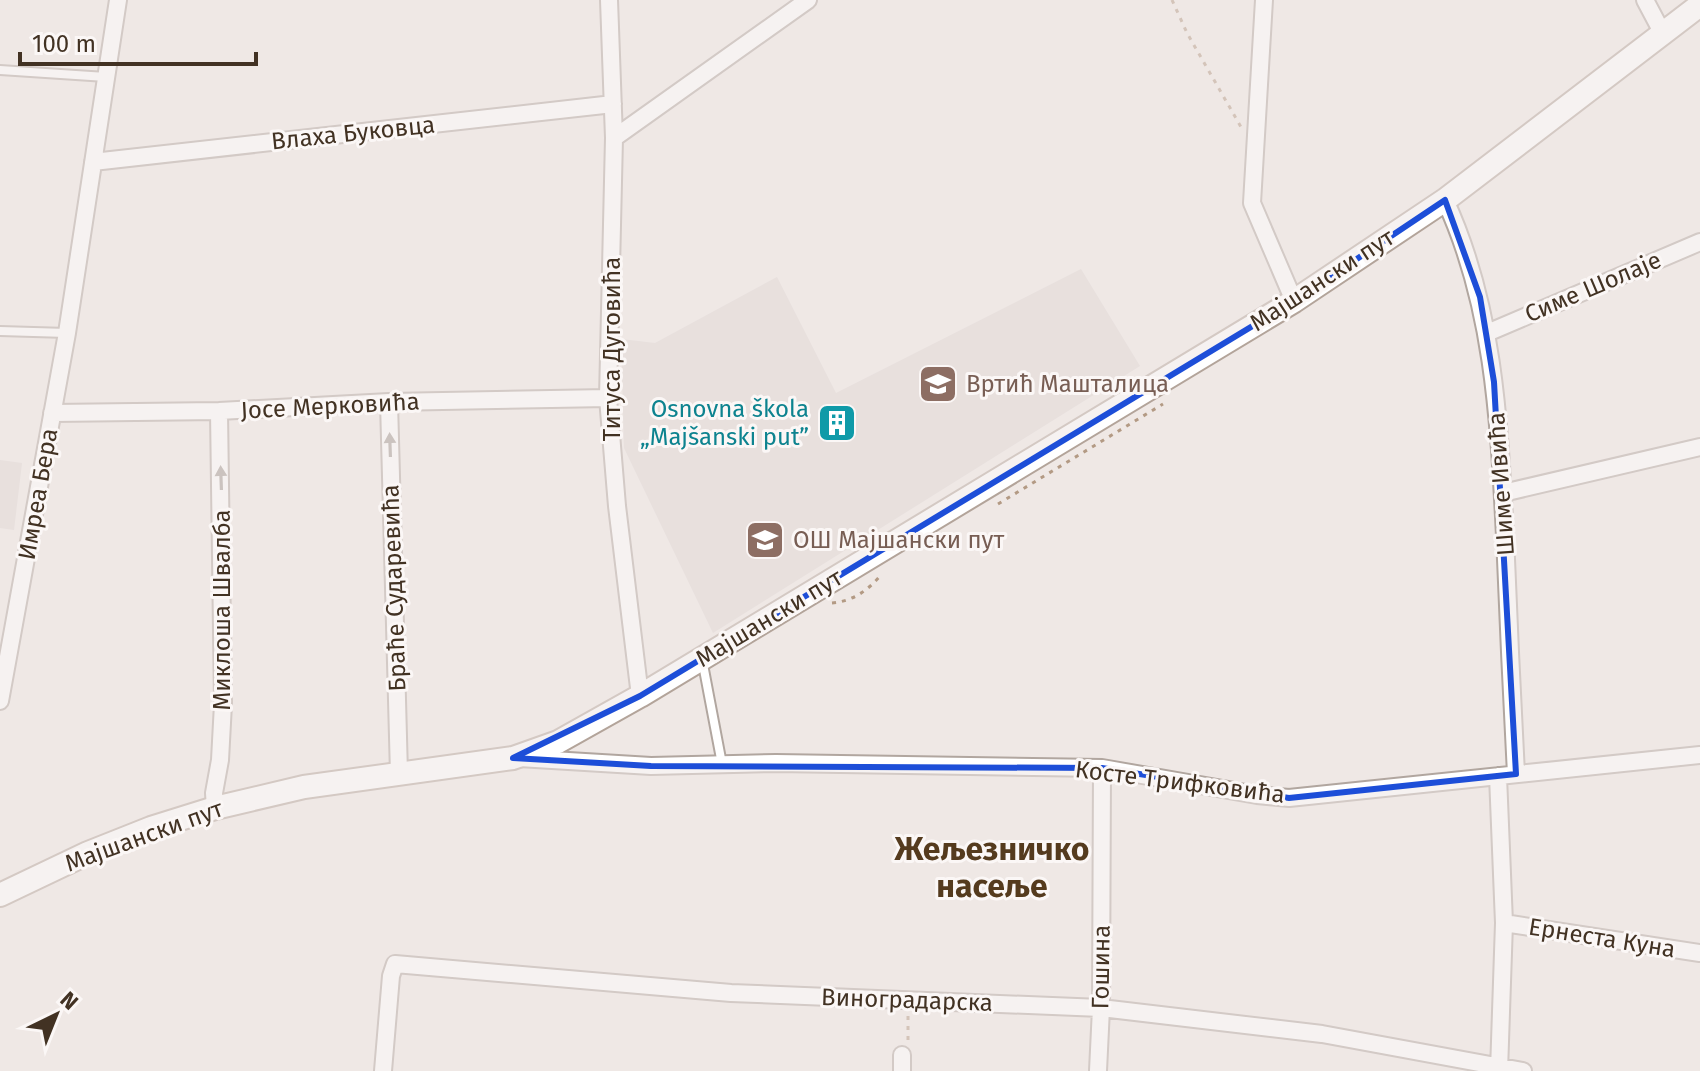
<svg xmlns="http://www.w3.org/2000/svg" width="1700" height="1071" font-family="'Fira Sans',sans-serif">
	<style>
		.built { fill: #dfd7d3 }
		.lines { fill: none; stroke-linecap: round; stroke-linejoin: round }
		.lane-casing { stroke: #b1a69f; stroke-width: 12 }
		.street-casing { stroke: #b1a69f; stroke-width: 20 }
		.secondary-casing { stroke: #b3a49a; stroke-width: 26 }
		.path { stroke: #b39a84; stroke-width: 3; stroke-dasharray: 4 6; stroke-linecap: butt }
		.lane { stroke: #fff; stroke-width: 8 }
		.street { stroke: #fff; stroke-width: 16 }
		.secondary { stroke: #fff; stroke-width: 22 }
		.oneway { fill: #a09891 }
		.marked { fill: none; stroke: #1d4ed8; stroke-width: 6; stroke-linejoin: round }
		.labels { text-anchor: middle; stroke-width: 6; stroke-linejoin: round; paint-order: stroke }
		.street-label { font-size: 24px; fill: #423223; stroke: #fbf7f6 }
		.education-label { font-size: 24px; fill: #785e54; stroke: #fbf7f6; text-anchor: start }
		.culture-label { font-size: 24px; fill: #0d838f; stroke: #fbf7f6; text-anchor: end }
		.district-label { font-size: 32px; font-weight: bold; fill: #553b1e; stroke: #fbf7f6 }
	</style>
	<rect width="100%" height="100%" fill="#efe8e5"/>
	<path class="built" d="M1081 269 1140 366 713 633 624 448 621 339 655 343 777 277 836 393Z
		M0 460 22 463 14 530 0 528Z"/>
	<g class="lines">
		<g class="lane-casing">
			<path id="lane" d="M0 70 106 77
				M0 331 67 333
				M702 659 722 764"/>
		</g>
		<g class="street-casing">
			<path id="street" d="M609 0 614 138 608 398 617 506 640 696
				M1264 0 1252 203 1294 301
				M1645 0 1663 34
				M614 138 808 0
				M93 162 613 104
				M1445 200C1494 306 1499 421 1505 536 1508 615 1512 695 1516 774
				M1487 333 1700 242
				M389 402 399 774
				M52 413 219 411 389 402 608 398
				M1503 493 1700 447
				M0 701 67 333 118 0
				M519 758 651 766 776 763 1102 768 1257 795 1289 798 1700 755
				M1498 776 1504 923 1499 1071
				M215 808 214 793 220 760 223 704 219 411
				M1504 923 1700 953
				M383 1071 391 976 395 964 731 993 1101 1008 1322 1034 1523 1071
				M902 1071V1055
				M1098 1071 1101 1008 1102 768"/>
		</g>
		<g class="secondary-casing">
			<path id="secondary" d="M0 895 88 853 151 828 215 808 304 787 513 758 558 742 640 696 1294 301 1445 200 1700 5"/>
		</g>
		<path class="path" d="M1172 0 1187 33 1241 127
			M998 504 1163 404
			M832 603C854 601 868 590 882 574
			M908 1040V1016"/>
		<use href="#lane" class="lane"/>
		<use href="#street" class="street"/>
		<use href="#secondary" class="secondary"/>
	</g>
	<defs><path id="oneway-solid" d="M-6-.8H1V-3.2L6.5 0L1 3.2V.8H-6Z" transform="scale(2)"/></defs>
	<g class="oneway">
		<use href="#oneway-solid" transform="translate(390 445) rotate(-92)"/>
		<use href="#oneway-solid" transform="translate(221 478) rotate(-92)"/>
	</g>
	<path d="M0 0H1700V1071H0ZM1445 200 1480 297 1494 382 1516 774 1289 798 1102 768 651 766 513 758 640 696 1294 301Z" fill="#efe8e5" fill-opacity=".55" fill-rule="evenodd"/>
	<path class="marked" d="M1445 200 1480 297 1494 382 1516 774 1289 798 1102 768 651 766 513 758 640 696 1294 301Z"/>
	<defs>
		<g id="school-square" transform="scale(2)"><rect x="-9" y="-9" width="18" height="18" rx="4" fill="#8d6e63" stroke="#fbf7f6"/><path d="M0-5L7-2L0 1L-7-2ZM-4 1L0 2.5L4 1V4Q0 6-4 4Z" fill="#fff"/></g>
		<g id="building-square" transform="scale(2)"><rect x="-9" y="-9" width="18" height="18" rx="4" fill="#0f9aa8" stroke="#fbf7f6"/><path d="M-4-6H4V6H1V3H-1V6H-4ZM-2.5-4.3h1.7v1.8h-1.7ZM.8-4.3h1.7v1.8H.8ZM-2.5-1h1.7V.8h-1.7ZM.8-1h1.7V.8H.8Z" fill="#fff"/></g>
	</defs>
	<g fill-rule="evenodd">
		<use href="#school-square" x="938" y="384"/>
		<use href="#building-square" x="837" y="423"/>
		<use href="#school-square" x="765" y="540"/>
	</g>
	<g class="labels">
		<g class="street-label">
			<text transform="translate(353 133) rotate(-6)" y="8">Влаха Буковца</text>
			<text transform="translate(1322 280) rotate(-33)" y="8">Мајшански пут</text>
			<text transform="translate(1593 287) rotate(-23)" y="8">Симе Шолаје</text>
			<text transform="translate(612 349) rotate(-90)" y="8">Титуса Дуговића</text>
			<text transform="translate(330 406) rotate(-3)" y="8">Јосе Мерковића</text>
			<text transform="translate(1501 484) rotate(-94)" y="8">Шиме Ивића</text>
			<text transform="translate(38 494) rotate(-80)" y="8">Имреа Бера</text>
			<text transform="translate(394 588) rotate(-92)" y="8">Браће Сударевића</text>
			<text transform="translate(222 610) rotate(-90)" y="8">Миклоша Швалба</text>
			<text transform="translate(769 618) rotate(-31)" y="8">Мајшански пут</text>
			<text transform="translate(1180 782) rotate(7)" y="8">Косте Трифковића</text>
			<text transform="translate(144 836) rotate(-20)" y="8">Мајшански пут</text>
			<text transform="translate(1602 938) rotate(9)" y="8">Ернеста Куна</text>
			<text transform="translate(1101 967) rotate(-89)" y="8">Гошина</text>
			<text transform="translate(907 1000) rotate(2)" y="8">Виноградарска</text>
		</g>
		<g class="education-label">
			<text x="966" y="392">Вртић Машталица</text>
			<text x="793" y="548">ОШ Мајшански пут</text>
		</g>
		<g class="culture-label">
			<text x="809" y="417">Osnovna škola<tspan x="809" dy="28">„Majšanski put”</tspan></text>
		</g>
		<g class="district-label">
			<text x="992" y="860">Жељезничко<tspan x="992" dy="37">насеље</tspan></text>
		</g>
	</g>
	<g transform="translate(56 1015) rotate(43)" stroke="#fbf7f6" stroke-width="6" paint-order="stroke">
	<path d="M0-6L14 30L0 20L-14 30Z" fill="#423223"/>
	<text y="-12" font-size="22" font-weight="bold" text-anchor="middle" fill="#423223">N</text>
	</g>
	<path d="M20 52v12h236v-12" fill="none" stroke="#423223" stroke-width="4"/>
	<text x="32" y="52" font-size="24" fill="#423223" stroke="#fbf7f6" stroke-width="6" paint-order="stroke">100 m</text>
</svg>
